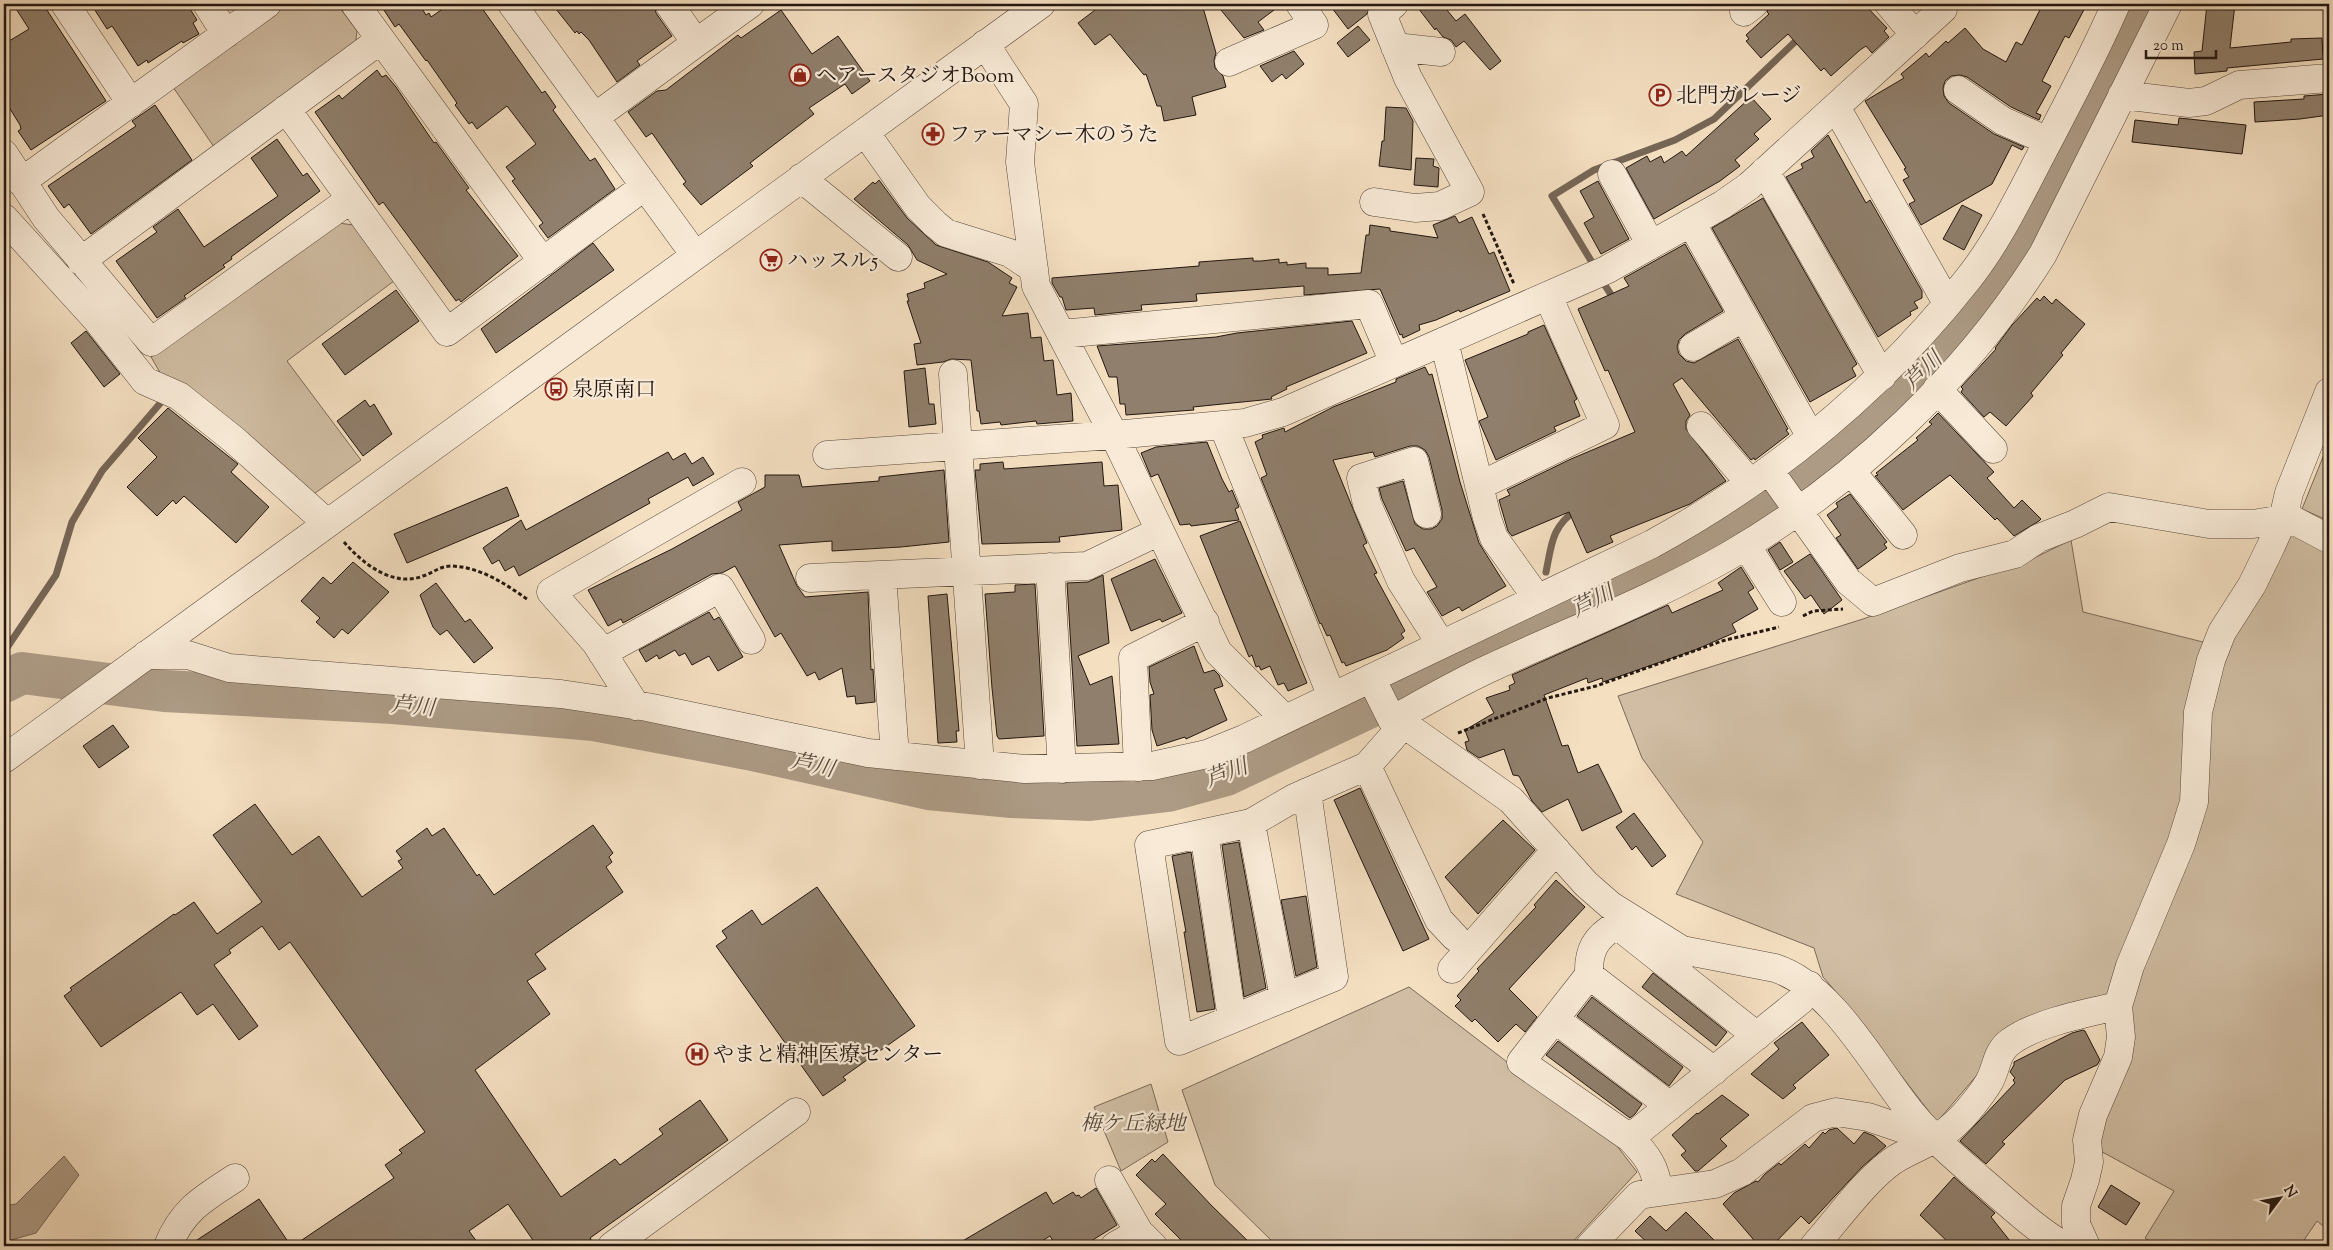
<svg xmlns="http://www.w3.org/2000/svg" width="2333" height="1250" font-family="'Sorts Mill Goudy','Noto Serif JP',serif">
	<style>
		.green { fill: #d0bda3; stroke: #7a6a5a }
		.water { fill: #ad9b85; stroke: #766656 }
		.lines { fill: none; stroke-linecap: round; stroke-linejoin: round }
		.stream { stroke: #766656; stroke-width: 7 }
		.river { stroke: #ad9b85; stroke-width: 42 }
		.building { fill: #907f6c; stroke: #231710 }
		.minor-casing { stroke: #57493c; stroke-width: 29 }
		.path { stroke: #231710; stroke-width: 3; stroke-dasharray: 4 2.5; stroke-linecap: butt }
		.minor { stroke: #f8ead7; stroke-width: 28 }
		.labels { text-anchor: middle; stroke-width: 4.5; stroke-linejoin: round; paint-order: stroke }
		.poi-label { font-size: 21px; fill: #231710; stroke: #f8ead7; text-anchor: start }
		.park-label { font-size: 21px; font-style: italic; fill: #57493c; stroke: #f8ead7 }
		.water-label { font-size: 22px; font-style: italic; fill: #5a4c3f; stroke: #f8ead7 }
	</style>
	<rect width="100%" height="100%" fill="#f4dfc1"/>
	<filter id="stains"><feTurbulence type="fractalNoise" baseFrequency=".004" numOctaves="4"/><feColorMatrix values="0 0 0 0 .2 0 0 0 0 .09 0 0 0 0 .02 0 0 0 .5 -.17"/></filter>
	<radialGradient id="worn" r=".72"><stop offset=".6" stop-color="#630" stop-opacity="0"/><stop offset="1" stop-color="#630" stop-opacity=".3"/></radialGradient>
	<path class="green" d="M287 4H337L357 31 355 46 214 147 173 87Z
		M338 223 354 225 394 281 287 361 361 460 311 496 165 381 151 357Z
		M2329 442V521L2302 509Z
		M2292 526 2329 548V1231L2317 1221 2300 1246H2157L2145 1238 2174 1191 2095 1148 2215 675Z
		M2071 540 2083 612 2207 643 2187 793 2113 997 1983 1068 1937 1122 1843 1000 1823 977 1814 948 1676 894 1703 842 1642 758 1618 696 1863 619 2032 559Z
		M1409 987 1617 1146 1637 1172 1569 1246H1277L1215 1185 1182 1090Z
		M1151 1084 1168 1142 1121 1171 1094 1107Z"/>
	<path class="water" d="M64 1156 79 1175 36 1233 4 1242V1206L16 1204Z"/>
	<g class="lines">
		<path class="stream" d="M1596 269 1552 196 1594 170 1675 140 1714 119 1800 37
			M1601 279 1615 301
			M1546 572C1552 543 1551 528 1577 509
			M4 652 56 575 72 522 102 471 163 400V395"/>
		<path class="river" d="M4 682 22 673 164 691 393 703 594 720 748 749 929 789 1012 797 1090 800 1168 791 1226 775 1510 641 1719 535 1818 469 1875 419 1939 356 2007 274 2137 4"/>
	</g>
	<path class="building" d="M13 4H43L106 101 31 150 18 131 21 129 20 125 4 99V44L29 29Z
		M91 4H187L197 20 193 23 199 34 183 43 182 41 148 63 147 60 138 66 118 35 112 26 107 29Z
		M380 4H419L426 15 429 13 431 17 450 4H479L542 93 545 91 556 107 553 110 590 161 595 158 615 189 548 238 539 226 543 223 512 181 515 179 506 167 536 144 507 106 477 129 472 122 469 124 455 105 457 103 427 60 426 61 399 24 395 27Z
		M552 4H654L656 13 672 36 637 61 640 65 617 82 589 40 581 32 579 34 577 31 575 33Z
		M1103 4H1202L1216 53 1214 60 1215 68 1223 76 1226 87 1192 97 1196 115 1164 121 1161 106H1157L1146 74 1144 75 1110 34 1095 45 1078 23Z
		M1216 4H1282L1258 22 1264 30 1244 38Z
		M1329 4H1371L1367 14 1348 29Z
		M1415 4H1442L1456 21 1465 14 1501 61 1490 70 1464 41 1456 47 1451 40 1443 37 1436 28 1435 30Z
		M1769 4H1864L1887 28 1884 31 1889 37 1872 53 1866 46 1860 50 1831 76 1824 68 1821 71 1788 34 1761 58 1746 41 1749 39 1746 35 1769 14 1767 12Z
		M2043 4H2087L2069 38 2065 36 2042 81 2051 86 2036 113 2041 115 2039 120 2011 107 1967 77 1960 75 1951 76 1945 81 1943 88 1944 96 1949 103 1994 134 2024 147 2022 150 2012 145 1992 184 1921 225 1909 204 1915 201 1903 180 1909 177 1904 169 1906 168 1865 101 1904 78 1901 74 1926 53 1929 57 1946 41 1948 43 1965 28 1983 49 2006 62 2016 42 2022 45Z
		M2207 4H2235L2230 48 2291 42V39L2322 38 2323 59 2227 68V71L2195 74 2194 52 2202 51Z
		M781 10 812 54 838 36 870 81 852 94 845 84 809 108 814 114 750 163 753 166 701 205 683 184 686 182 652 133 646 137 628 112 657 91 666 90 738 35 741 38Z
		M1358 26 1370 40 1348 57 1337 43Z
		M1294 51 1304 64 1286 79 1282 74 1272 82 1260 66Z
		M377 70 382 77 386 75 396 87 434 143 436 142 469 188 466 190 518 256 461 302 459 299 456 301 383 202 379 205 315 112 339 95 342 99Z
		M2329 94V115L2300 119 2255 122 2254 102 2304 99V96Z
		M1751 97 1771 119 1754 134 1759 139 1735 160 1740 166 1720 181 1654 219 1626 168 1647 156 1650 162 1661 156 1664 163 1682 151 1686 156Z
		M155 105 192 160 91 234 69 204 64 208 48 186 136 126 132 121Z
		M1386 107 1406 108 1413 121 1411 170 1379 166 1382 141H1384Z
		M2179 118 2246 125 2242 154 2132 142 2135 120 2178 125Z
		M1828 135 1866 203 1870 200 1922 291V298L1914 302 1918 308 1910 312 1911 315 1878 337 1786 177 1803 168 1801 164 1814 157 1811 151Z
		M277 139 303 176 307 173 320 191 231 257 232 259 223 265 225 267 184 296 186 298 157 318 116 261 157 232 153 227 178 209 204 247 278 196 251 158Z
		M1416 158 1434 159 1433 166 1439 168 1438 187 1414 185Z
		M879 180 907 218 936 245 988 262 1012 278 1009 283 1017 287 1002 316 1028 313 1031 338 1041 337 1044 361 1053 360 1057 395 1071 393 1073 421 1037 424 1036 421 1001 425 1000 422 981 424 979 411H977L971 360 951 359 943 362 917 365 914 344 921 343 907 301H909L907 294 925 288 924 283 947 274 917 260 908 245 854 199 873 182 875 184Z
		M1598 181 1629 239 1601 254 1584 223 1594 217 1580 191Z
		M1763 198 1857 364 1852 368 1856 376 1810 402 1712 228Z
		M1962 205 1982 215 1964 250 1943 239Z
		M1455 216 1459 223 1472 217 1489 254 1494 252 1510 291 1460 312 1459 310 1436 320 1419 325 1420 330 1403 338 1402 334 1400 335 1380 289 1304 295V286L1196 294 1197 301 1141 305 1142 310 1095 315 1094 308 1066 310 1062 297H1060L1052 283V278L1199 266V262L1253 258V261H1261L1279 259V263L1287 262V265L1306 263V268H1328V275L1361 273 1366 235H1369L1370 225 1390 228V231L1438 238 1433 225Z
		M593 243 614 270 496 353 481 329Z
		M1685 244 1723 311 1685 334 1679 340 1677 347 1679 354 1686 361 1694 363 1738 339 1788 429 1786 430 1789 434 1755 460 1754 458 1751 460 1682 378 1673 384 1690 415 1686 421V429L1726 481 1690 504 1610 536 1613 542 1587 553 1569 512 1512 536 1508 531 1499 500 1510 495 1507 490 1571 459 1635 432 1608 370 1605 371 1578 309 1629 286 1624 278Z
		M396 290 419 321 345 375 322 344Z
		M2044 296 2052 304 2056 299 2085 324 2061 353 2063 355 2031 393 2033 396 2006 426 1990 412 1984 417 1961 392 1963 389 1961 387 1996 349 1995 348 2012 325 2037 298 2040 301Z
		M1352 321 1367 353 1286 387 1287 389 1271 397 1272 399 1193 407 1194 410 1126 415 1125 404H1120L1117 377H1109L1097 346 1216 337 1237 333Z
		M1544 325 1577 399 1574 401 1580 416 1554 427 1556 431 1496 460 1479 421 1488 417 1465 360 1528 334V332Z
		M86 331 120 374 104 387 71 343Z
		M1425 367 1429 375 1432 374 1460 482 1479 543 1506 586 1462 611 1459 607 1442 616 1427 592 1437 587 1414 548 1406 551 1382 499 1379 488 1403 481 1415 524 1423 529H1431L1437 526 1442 519V510L1429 457 1425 450 1418 446H1410L1375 457 1373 452 1333 460 1367 543 1363 545 1377 573 1374 574 1405 631 1401 634 1404 638 1387 650 1346 666 1344 662 1342 663 1330 635 1327 636 1321 623 1320 624 1261 478 1267 475 1255 442 1263 438 1262 435 1284 428 1285 432 1333 407 1396 382V379Z
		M925 368 929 404H934L936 424 909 427 904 371Z
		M365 400 370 407 374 404 392 434 363 456 337 421Z
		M168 408 238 464 231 472 269 507 236 543 184 496 176 504 173 500 157 516 127 487 157 457 138 438Z
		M1938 413 1994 472 1987 478 2014 508 2022 500 2041 519 2039 521 2014 536 1997 518 1995 520 1950 475 1903 510 1875 476 1878 475 1876 473 1918 440 1916 438 1932 424 1929 422Z
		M1207 442 1222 479 1229 492 1232 490 1239 507 1235 509 1239 520 1191 526 1190 524 1180 525 1158 474 1151 477 1141 453 1156 447Z
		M668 452 673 460 685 453 692 464 703 457 714 474 693 486 688 477 648 499 650 503 519 576 514 566 505 571 499 560 492 564 483 548 521 520 526 530Z
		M1003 462 1004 469 1102 462 1104 486 1118 485 1122 530 1059 537 1060 542 982 544 975 470H980V464Z
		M944 470 949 542 901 547 832 551V541L779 545 797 586 805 597 868 592 871 670 873 669 875 702 856 704 855 696 847 697 842 668 819 680 815 672 807 676 781 633 775 637 735 566 722 573 712 574 623 623 621 619 608 626 588 590 672 549 742 510 738 502 765 487V475H799L802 487 879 481V477Z
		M507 487 519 516 407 563 394 534Z
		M1850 494 1887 542 1884 544 1887 548 1858 569 1836 538 1841 535 1827 515 1838 507 1836 503Z
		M1240 521 1307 683 1288 691 1284 683 1278 685 1270 666 1261 670 1259 666 1256 667 1252 655 1249 657 1200 536Z
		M1780 542 1793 562 1780 570 1768 550Z
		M1810 554 1842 600 1824 614 1811 595 1805 599 1784 571Z
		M1155 559 1182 613 1162 622 1160 619 1131 631 1111 579Z
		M353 562 389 592 348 634 342 629 334 638 316 622 320 618 301 601 323 577 331 584Z
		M1741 567 1754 588 1748 592 1758 609 1732 624 1736 632 1695 650 1603 682 1602 678 1588 683 1587 678 1544 695 1562 746 1568 745 1578 773 1598 764 1622 812 1582 831 1568 799 1542 812 1532 801 1519 776 1513 775 1504 749 1479 758 1467 750 1465 742 1469 741 1465 730 1494 713 1486 698 1510 690 1509 686 1515 683 1512 675 1668 605 1672 613 1723 590 1718 583Z
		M1103 575 1109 643 1078 656 1090 685 1112 676 1119 744 1077 746 1067 583 1088 582Z
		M436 583 465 622 470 619 493 648 474 663 447 630 440 635 433 627 420 595Z
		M1035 584 1044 736 999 739 997 736 992 688 985 594 1015 592V585Z
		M947 594 959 731H956L957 742 938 743 928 596Z
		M709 612 714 620 719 617 743 657 718 671 709 656 692 665 685 653 679 656 675 650 659 659 657 655 646 662 639 650Z
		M1194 646 1204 673 1214 670 1219 675 1223 686 1214 689 1227 720 1186 739 1185 737 1157 746 1152 730 1150 695 1154 694 1150 682 1149 667Z
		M113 725 129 747 99 768 83 746Z
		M1360 788 1429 939 1403 951 1334 800Z
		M255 804 292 855 319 836 362 897 403 868 398 861 402 859 396 851 427 828 432 836 444 828 477 876 479 874 494 895 593 825 613 853 609 857 612 862 606 867 623 892 535 954 546 969 527 981 550 1014 475 1070 561 1197 615 1159 620 1165 663 1134 659 1129 700 1100 728 1140 590 1238 595 1246H537L508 1204 469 1231 480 1246H293L394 1178 385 1165 402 1153 399 1150 425 1132 290 942 279 950 262 926 229 950 231 953 214 965 258 1026 239 1040 213 1004 197 1015 181 992 101 1047 64 996 72 990 70 988 174 914 175 915 194 902 217 934 262 902 213 835Z
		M1634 813 1666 856 1652 867 1636 846 1632 850 1616 827Z
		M1503 820 1535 850 1478 914 1445 877Z
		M1239 842 1266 988 1244 997 1222 845Z
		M1191 852 1215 1009 1197 1012 1184 932H1186L1172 856Z
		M1556 880 1585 907 1509 989 1537 1017 1525 1032 1516 1024 1498 1042 1475 1019 1472 1022 1455 1006 1461 1000 1457 996 1479 971 1477 969 1536 907 1534 905Z
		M817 887 915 1026 843 1077 846 1080 823 1096 716 946 727 938 722 931 752 910 762 925Z
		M1306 896 1317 967 1296 976 1281 900Z
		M1653 973 1727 1032 1716 1046 1642 987Z
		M1592 997 1683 1067 1669 1086 1577 1016Z
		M1802 1022 1829 1055 1793 1085 1796 1088 1783 1099 1751 1074 1779 1049 1774 1043Z
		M2083 1030 2085 1031 2100 1060 2097 1065 2065 1080 2005 1139 2002 1142 2005 1144 1986 1164 1960 1141 2015 1083 2013 1080 2015 1078 2010 1072 2014 1065V1062L2072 1033Z
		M1558 1041 1642 1104 1635 1114 1630 1118 1546 1055Z
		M1722 1095 1749 1115 1720 1139 1727 1146 1698 1171H1695L1681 1155 1686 1151 1672 1135 1697 1113 1698 1114Z
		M1837 1128 1854 1144 1864 1132 1874 1136 1886 1146 1862 1167 1809 1224 1801 1216 1772 1246H1759L1723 1204 1734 1193 1756 1181 1758 1182 1765 1174 1779 1163 1781 1165 1805 1144 1809 1148 1823 1132 1825 1134 1829 1130Z
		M1163 1154 1212 1206 1253 1246H1187L1155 1214 1166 1204 1136 1175 1152 1159 1155 1162Z
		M1954 1177 1995 1213 1991 1217 2014 1246H1952L1920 1215Z
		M2111 1185 2140 1203 2126 1225 2098 1207Z
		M1096 1188 1117 1225 1083 1246H1056L1050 1236 1034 1246H954L1046 1192 1053 1204 1073 1192 1076 1196 1079 1195 1081 1198Z
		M259 1199 291 1246H188Z
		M1686 1212 1720 1246H1651L1635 1231 1650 1216 1666 1231Z"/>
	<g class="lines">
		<g class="minor-casing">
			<path id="minor" d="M65 4 131 103
				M207 4 226 34
				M355 4 543 262
				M512 4 695 255
				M1889 4 1915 35
				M1744 12 1754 4
				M696 43 750 4
				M985 44 1024 104 1020 162 1036 286 1114 435 1218 652 1285 719
				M1395 47 1441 52
				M1229 62 1314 25 1300 4
				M1958 90 2003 121 2048 141
				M2122 95 2189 103 2206 101 2239 85 2329 78
				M1836 107 1947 303
				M286 109 447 332 645 186
				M595 117 696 43 669 4
				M865 132 918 207 935 224 946 233 1010 253 1034 269
				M4 154 46 218 151 342 351 199
				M1765 171 1882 376
				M1612 174 1651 245
				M801 178 898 257
				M21 182 267 4
				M1374 202 1415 208 1440 206 1470 192 1408 78 1382 14 1394 4
				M4 218 97 320 145 381 179 396 233 439 327 523
				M1691 222 1811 437
				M81 261 380 40
				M1062 334 1369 304 1394 363
				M1444 341 1487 518 1494 538 1537 598
				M1693 347 1744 317
				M953 374 980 765
				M1937 389 1993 449
				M1223 425 1332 697
				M1701 426 1750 483
				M827 455 1114 435 1223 425 1245 423 1283 412 1606 270 1722 205 1749 186 1943 9
				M1769 470 1848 581 1873 602 1960 568 2015 554 2039 538 2075 524 2109 507 2209 524H2253L2283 519 2293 520 2329 539
				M1851 471 1903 535
				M1479 486 1605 425 1548 296
				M1427 514 1414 461 1361 478 1367 504 1401 581 1441 644
				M1746 545 1782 602
				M1050 567 1062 769
				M882 575 895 756
				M810 578 1087 566 1160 531
				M602 653 720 588 751 640
				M146 655H188L229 668 561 694 647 707 868 753 1025 769 1152 766 1207 754 1244 739 1652 544C1774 477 1882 388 1968 279 1999 240 2021 193 2044 149 2069 101 2095 53 2116 4
				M1371 678 1392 720
				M636 706 596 643 551 592 742 482
				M1392 720C1423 703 1454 685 1486 670 1567 632 1652 600 1730 555 1855 482 1966 377 2043 254L2168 4
				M1392 720 1411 729 1511 800 1586 884 1610 905 1682 950 1775 968C1834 987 1875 1069 1913 1115 1933 1139 1957 1159 1981 1180 2008 1203 2034 1228 2064 1246
				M4 759 1041 4
				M1367 766 1439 920 1455 937
				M1138 767 1133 658 1205 622
				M1307 792 1334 977 1179 1041 1149 845 1251 823 1294 798 1367 766 1403 725
				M1251 823 1284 998
				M1204 833 1232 1019
				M1452 969 1556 850
				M1589 975 1521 1062 1630 1138C1648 1156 1655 1167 1659 1192
				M1555 1019 1670 1106
				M1714 1071 1589 975C1588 951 1595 937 1617 925L1757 1036
				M1630 1138 1801 1000 1809 985
				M1109 1180 1139 1232
				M168 1246C182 1210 204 1198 235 1178
				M612 1246 796 1112
				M1115 1246 1139 1232 1153 1246
				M1590 1246 1639 1195 1715 1184 1742 1172 1813 1118 1836 1112 1868 1117 1933 1139
				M1814 1246C1837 1220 1866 1179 1894 1160 1915 1147 1938 1141 1956 1123 1966 1114 1982 1094 1989 1082 1997 1068 1996 1052 2010 1042 2035 1023 2087 1013 2118 1006
				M2086 1246 2076 1224V1206L2085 1180 2089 1162 2087 1140 2093 1115 2118 1057 2121 1037 2118 1006 2130 966 2181 844 2194 802 2198 712 2211 660 2222 632 2252 585 2271 546 2283 519 2289 493 2329 392"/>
		</g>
		<path class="path" d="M1483 214 1514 284
			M344 542C362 563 393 588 423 576 433 573 440 566 451 566 480 567 504 583 527 599
			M1803 616 1813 611 1843 609
			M1458 733 1548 698 1596 686 1722 641 1779 627"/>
		<use href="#minor" class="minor"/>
	</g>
	<defs>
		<g id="shop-ring" transform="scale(1.125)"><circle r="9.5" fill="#f8ead7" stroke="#8f2418" stroke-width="1.5"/><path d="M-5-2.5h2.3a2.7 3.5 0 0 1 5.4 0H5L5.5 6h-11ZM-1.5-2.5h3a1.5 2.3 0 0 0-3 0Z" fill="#8f2418"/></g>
		<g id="parking-ring" transform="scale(1.125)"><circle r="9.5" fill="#f8ead7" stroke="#8f2418" stroke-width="1.5"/><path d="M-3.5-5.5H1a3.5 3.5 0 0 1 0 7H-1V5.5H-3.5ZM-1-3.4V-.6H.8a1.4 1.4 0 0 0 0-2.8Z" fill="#8f2418"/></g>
		<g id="pharmacy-ring" transform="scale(1.125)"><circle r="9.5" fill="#f8ead7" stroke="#8f2418" stroke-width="1.5"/><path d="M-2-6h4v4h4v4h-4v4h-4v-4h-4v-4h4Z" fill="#8f2418"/></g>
		<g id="supermarket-ring" transform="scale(1.125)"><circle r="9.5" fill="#f8ead7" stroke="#8f2418" stroke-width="1.5"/><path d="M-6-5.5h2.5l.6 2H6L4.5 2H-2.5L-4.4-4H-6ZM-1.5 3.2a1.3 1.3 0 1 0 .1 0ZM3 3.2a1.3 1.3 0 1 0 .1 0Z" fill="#8f2418"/></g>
		<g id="bus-ring" transform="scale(1.125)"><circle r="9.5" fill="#f8ead7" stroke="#8f2418" stroke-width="1.5"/><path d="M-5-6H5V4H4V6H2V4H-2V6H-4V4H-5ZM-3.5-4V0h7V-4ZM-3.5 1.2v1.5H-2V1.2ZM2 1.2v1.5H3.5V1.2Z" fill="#8f2418"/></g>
		<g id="hospital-ring" transform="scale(1.125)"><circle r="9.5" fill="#f8ead7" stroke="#8f2418" stroke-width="1.5"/><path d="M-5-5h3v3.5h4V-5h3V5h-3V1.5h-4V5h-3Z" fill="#8f2418"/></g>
	</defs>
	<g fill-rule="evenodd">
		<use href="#shop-ring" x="800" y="75"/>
		<use href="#parking-ring" x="1660" y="95"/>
		<use href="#pharmacy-ring" x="933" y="134"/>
		<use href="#supermarket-ring" x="771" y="260"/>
		<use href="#bus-ring" x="556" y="389"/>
		<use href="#hospital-ring" x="697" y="1054"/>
	</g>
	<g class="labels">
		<g class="poi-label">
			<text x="816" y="82">ヘアースタジオBoom</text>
			<text x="1676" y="102">北門ガレージ</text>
			<text x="949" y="141">ファーマシー木のうた</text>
			<text x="787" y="267">ハッスル5</text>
			<text x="572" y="396">泉原南口</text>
			<text x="713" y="1061">やまと精神医療センター</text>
		</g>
		<g class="park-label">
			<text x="1133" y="1130">梅ケ丘緑地</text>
		</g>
		<g class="water-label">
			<text transform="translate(1922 370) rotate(-44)" y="8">芦川</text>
			<text transform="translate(1592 600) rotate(-27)" y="8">芦川</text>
			<text transform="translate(413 705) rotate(5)" y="8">芦川</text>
			<text transform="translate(813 764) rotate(12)" y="8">芦川</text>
			<text transform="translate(1226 772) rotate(-21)" y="8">芦川</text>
		</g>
	</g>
	<rect width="2333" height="1250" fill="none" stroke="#f4dfc1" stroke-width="20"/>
	<rect x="5" y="5" width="2323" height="1240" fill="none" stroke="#231710" stroke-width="2.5"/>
	<rect x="10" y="10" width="2313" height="1230" fill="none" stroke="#231710"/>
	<g transform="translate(2280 1198) rotate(58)" stroke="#f8ead7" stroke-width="4" paint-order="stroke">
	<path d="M0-4L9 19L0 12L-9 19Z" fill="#231710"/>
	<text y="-8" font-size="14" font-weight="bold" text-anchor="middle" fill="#231710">N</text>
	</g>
	<path d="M2146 50v8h70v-8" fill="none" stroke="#231710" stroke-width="2.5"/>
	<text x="2153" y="50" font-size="15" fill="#231710" stroke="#f8ead7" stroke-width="4" paint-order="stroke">20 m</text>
	<rect width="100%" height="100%" filter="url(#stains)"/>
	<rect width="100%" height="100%" fill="url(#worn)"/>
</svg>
